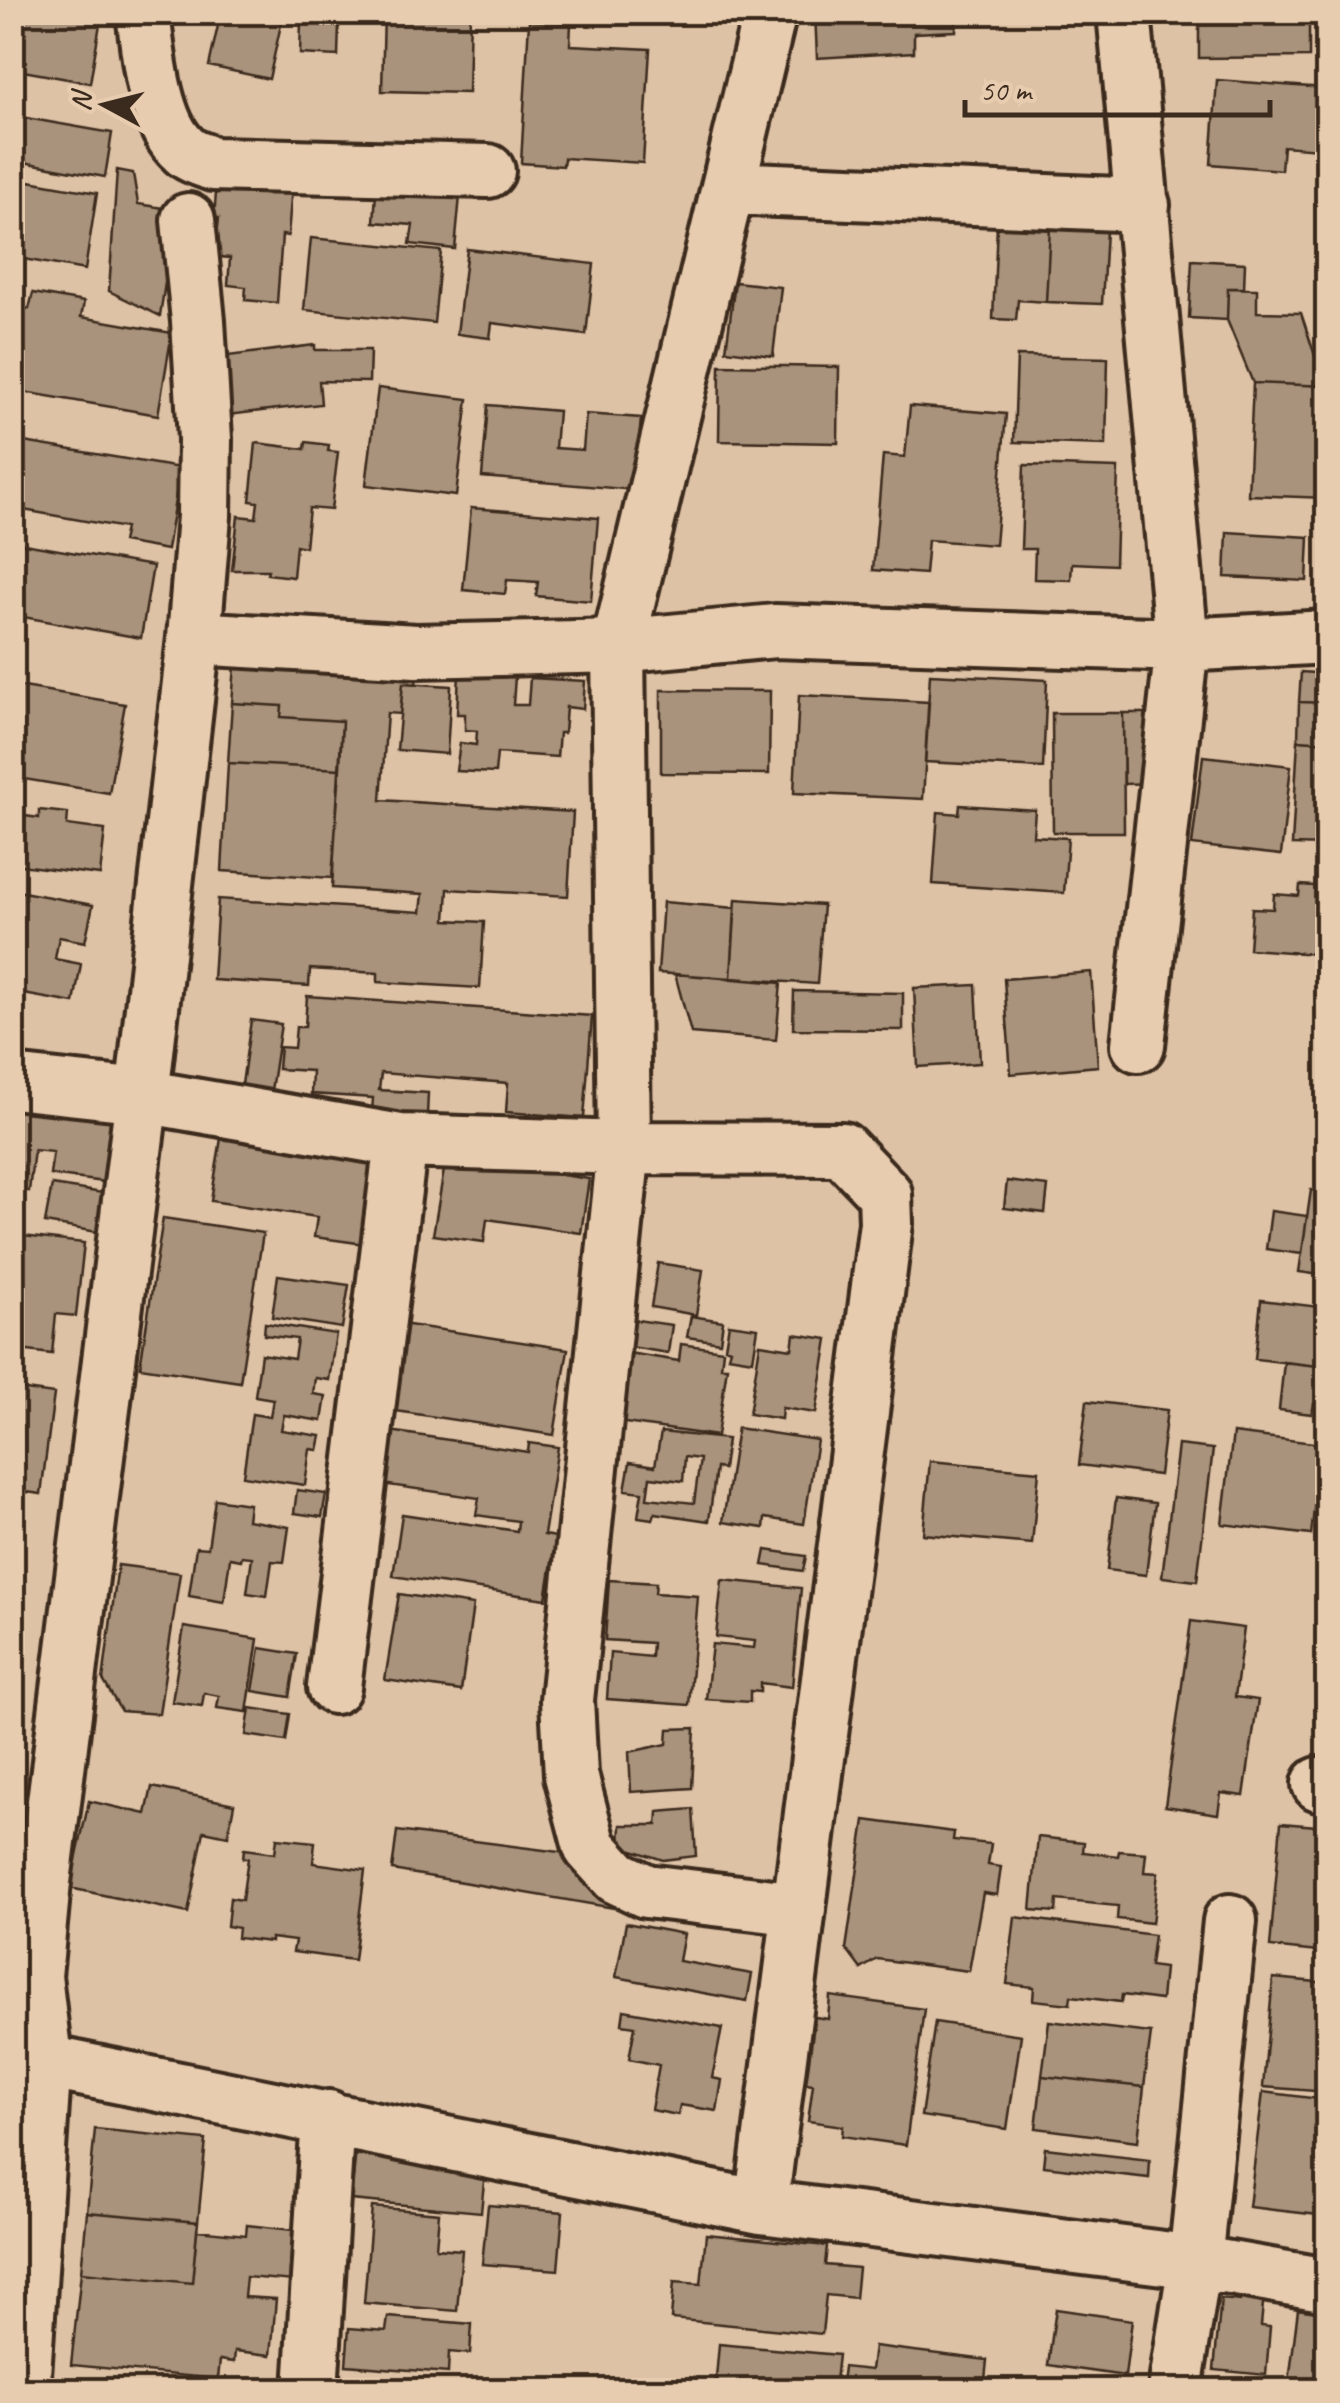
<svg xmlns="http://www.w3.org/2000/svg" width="1340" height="2403" font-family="Caveat,sans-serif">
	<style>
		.building { fill: #aa937c; stroke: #3b2a1e; stroke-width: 2.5; fill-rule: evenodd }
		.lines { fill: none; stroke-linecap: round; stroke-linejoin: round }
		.minor-casing { stroke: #3b2a1e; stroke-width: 60 }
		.minor { stroke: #e8ccaf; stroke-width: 52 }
	</style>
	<rect width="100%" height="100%" fill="#dec2a6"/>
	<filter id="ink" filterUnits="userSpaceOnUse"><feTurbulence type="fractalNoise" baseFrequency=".01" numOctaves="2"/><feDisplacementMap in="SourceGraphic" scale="20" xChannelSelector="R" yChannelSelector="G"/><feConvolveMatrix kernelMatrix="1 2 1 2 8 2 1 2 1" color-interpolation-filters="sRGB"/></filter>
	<g filter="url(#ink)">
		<path class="building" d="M21 12H102L90 83 12 69Z
			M221 12H248L282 20 269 79 209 66Z
			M384 12H470L468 93 382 91Z
			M815 12H956V31L914 33V52L817 58Z
			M1199 12H1309V57L1199 58Z
			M529 21 571 23 570 45 650 49 643 163 564 158 563 166 521 163Z
			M301 22 339 24 338 56 300 54Z
			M1217 80 1324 88 1319 149 1283 146 1281 170 1211 164Z
			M15 116 112 133 105 177 12 160Z
			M117 170 133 173 138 204 176 210 160 316 109 291Z
			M12 178 97 193 85 270 12 257Z
			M377 178 461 185 455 249 410 244 413 225 374 222Z
			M217 180 292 186 288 236 282 235 277 303 245 300 246 287 228 285 230 258 219 257 220 245H216L219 218H214Z
			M997 224 1050 227 1046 302 1018 300 1016 320 993 319Z
			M1050 227 1106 230 1102 304 1046 302Z
			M311 238 441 251 434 323 304 310Z
			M467 249 594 264 586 335 492 323 490 338 457 334Z
			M1192 260 1245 263 1244 288H1228L1227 320 1189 318Z
			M735 282 781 287 773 356 726 350Z
			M1228 288 1257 289V312L1301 313 1325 386 1253 383 1227 320Z
			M33 293 84 302 81 317 172 333 158 415 12 390V306L29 309Z
			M315 345V350H370L369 382 319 381 321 404 227 415 220 357Z
			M1017 356 1108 358 1106 445 1014 442Z
			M720 365 839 367 838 443 719 441Z
			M1253 383 1328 386V498L1248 495Z
			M378 388 468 399 456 496 366 485Z
			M488 405 558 411 555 448 583 450 586 414 641 418 635 490 482 477Z
			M910 406 1006 414 995 545 928 540 925 574 873 570 883 455 905 457Z
			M12 440 180 468 167 550 122 542 125 528 12 508Z
			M306 442 329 445 328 451 338 452 331 510 309 508 305 547 296 545 293 577 267 574 268 570H232L238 516 256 518 258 502 250 501 256 443 305 449Z
			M1024 465 1118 468 1115 565 1072 563 1071 580 1034 579 1035 549H1021Z
			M471 508 598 518 591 601 536 596 538 582 507 580 505 594 463 590Z
			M1227 532 1309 537 1307 581 1225 577Z
			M12 542 153 566 141 638 12 615Z
			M236 653 418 665 416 684 403 683 400 714 387 713 381 800 573 812 568 896 448 889 446 920 484 922 480 988 378 982V973L310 969 309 986 213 980 218 899 421 912 423 894 332 888 342 721 281 717 282 706 232 703Z
			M1301 672 1328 674V703L1299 702Z
			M459 673 515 676 513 705H528L530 678 585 681 583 709 566 707 564 733H559L557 757 497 753 495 773 456 771 460 743 476 745 477 731 465 730V714H457Z
			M930 674 1047 680 1043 768 925 762Z
			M403 683 451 686 447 754 397 750Z
			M12 685 125 704 109 793 12 777Z
			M661 690 770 691 769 774 661 773Z
			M799 695 929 702 923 799 794 793Z
			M1299 702 1328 703V742L1298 740Z
			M232 703 282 706 281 717 342 721 340 769 228 763Z
			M1052 713H1123L1124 832H1053Z
			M1123 713H1155V783L1124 784Z
			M1298 740 1328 742V846L1292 845Z
			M1203 756 1291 766 1281 855 1192 845Z
			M228 763 340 769 332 878 222 871Z
			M960 805 1035 810 1033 836 1068 838 1064 893 933 884 938 812 959 814Z
			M39 810 68 813 67 825 105 830 100 875 12 864 18 815 39 818Z
			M1300 885 1328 887V955L1249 949 1252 908 1273 909 1274 894 1299 896Z
			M12 890 93 905 85 942 59 937 55 959 81 964 74 1003 12 992Z
			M736 899 823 905 817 984 731 978Z
			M663 902 735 908 731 978 658 973Z
			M1091 972 1098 1066 1011 1074 1004 979Z
			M675 974 781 983 776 1040 691 1033Z
			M976 985 980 1063 918 1067 914 988Z
			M794 991 903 993V1030L793 1029Z
			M307 996 592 1016 584 1118 506 1112 508 1083 381 1073 379 1090 428 1093 427 1115 372 1112 373 1098 311 1094 312 1071 278 1069 280 1047 294 1048 296 1027H305Z
			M251 1020 281 1024 269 1104 240 1099Z
			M12 1096 114 1109 105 1182 50 1175 53 1152 34 1150 29 1191 12 1189Z
			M221 1138 378 1161 365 1244 314 1237 317 1217 211 1201Z
			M446 1158 589 1179 581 1233 487 1219 484 1242 433 1235Z
			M1007 1181 1048 1186 1045 1213 1004 1208Z
			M52 1185 103 1193 97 1232 45 1223Z
			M1311 1190 1328 1192V1276L1299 1272Z
			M1271 1211 1307 1216 1302 1254 1266 1249Z
			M163 1218 263 1233 240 1382 140 1367Z
			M14 1235 84 1243 76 1316 56 1314 52 1354 12 1349Z
			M658 1263 703 1270 696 1315 651 1307Z
			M278 1275 349 1285 342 1328 272 1317Z
			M1261 1300 1328 1308V1367L1255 1359Z
			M691 1316 723 1321 720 1342 687 1337Z
			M616 1317 672 1325 668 1353 612 1344Z
			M389 1322 568 1349 554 1435 376 1408Z
			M265 1323 336 1334 329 1380 315 1378 313 1394 326 1396 322 1421 284 1415 281 1430 321 1436 318 1450 310 1449 305 1485 243 1476 252 1414 270 1417 273 1399 255 1396 261 1354 294 1359 297 1339 264 1335Z
			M729 1324 758 1328 753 1360 728 1356 730 1349 725 1347Z
			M794 1334 828 1339 816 1413 782 1408 781 1419 749 1414 760 1344 792 1349Z
			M681 1344 723 1350 721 1367H727L717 1436 618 1422 628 1353 679 1361Z
			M1284 1362 1328 1367V1393H1323L1321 1405 1314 1404 1312 1414 1279 1410Z
			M12 1388 54 1394 41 1494 12 1490Z
			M1087 1401 1167 1410 1159 1475 1079 1465Z
			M737 1428 817 1440 804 1524 765 1518 764 1528 723 1522Z
			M390 1431 528 1452 529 1443 558 1447 544 1535 556 1537 546 1599 393 1576 402 1514 517 1531 518 1521 476 1515 479 1498 382 1484Z
			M661 1432 727 1439 723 1469 716 1468 709 1521 655 1513 653 1519 638 1517 642 1492 625 1490 630 1462 655 1466ZM685 1457 700 1459 694 1503 647 1498 650 1477 683 1481Z
			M1233 1433 1322 1444 1311 1535 1222 1524Z
			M1178 1445 1213 1449 1197 1581 1162 1577Z
			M930 1461 1039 1471 1032 1544 923 1534Z
			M297 1490 326 1494 322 1517 294 1513Z
			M1116 1498 1155 1503 1146 1575 1107 1570Z
			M215 1499 249 1504 247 1520 289 1527 284 1562 272 1561 267 1596 247 1593 252 1557 242 1556 241 1560 230 1558 224 1602 189 1596 196 1547 208 1548Z
			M766 1550 806 1556 803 1571 763 1565Z
			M118 1565 180 1573 159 1714 121 1711 103 1680Z
			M609 1580 656 1583 655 1593 698 1596 689 1705 607 1699 610 1653 651 1657 652 1643 605 1640Z
			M722 1580 801 1588 792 1687 760 1683V1692L750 1691V1702L706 1699 712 1644 754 1648 755 1641 716 1637Z
			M399 1594 473 1605 461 1691 385 1680Z
			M1191 1621 1244 1628 1235 1697 1258 1700 1244 1796 1221 1793 1218 1814 1165 1806Z
			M184 1627 258 1639 247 1712 217 1708 219 1696 204 1693 202 1706 172 1702Z
			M260 1648 297 1654 290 1697 253 1691Z
			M250 1708 290 1714 286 1741 246 1735Z
			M695 1728 692 1788 631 1792 629 1752 667 1744 668 1729Z
			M152 1787 234 1804 228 1836 204 1831 188 1913 70 1888 89 1801 146 1814Z
			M693 1809 696 1856 663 1860 620 1846 621 1825H657L658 1812Z
			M865 1820 954 1832 953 1840 991 1844 988 1865 1001 1867 997 1895 983 1893 969 1971 877 1959 861 1969 846 1949Z
			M1281 1823 1328 1827V1953L1270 1947Z
			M397 1831 583 1855 631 1911 392 1870Z
			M1038 1837 1084 1842 1083 1852 1118 1856 1119 1851 1146 1853 1144 1872 1158 1873 1152 1923 1117 1919 1118 1906 1057 1900 1056 1912 1031 1910Z
			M277 1838 315 1842 313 1863 365 1870 354 1960 293 1952 295 1941 271 1938V1942L237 1938 238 1928 227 1926 230 1898 242 1900 248 1858H243L244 1849 275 1853Z
			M1015 1917 1154 1935 1150 1966 1164 1968 1161 2000 1122 1995 1121 2002 1071 1996 1070 2004 1033 2000 1034 1987 1007 1984Z
			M626 1923 684 1934 679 1961 752 1974 747 2001 616 1977Z
			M1273 1978 1328 1983V2092L1263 2087Z
			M830 1996 924 2009 906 2145 842 2136 843 2126 808 2121 813 2084 806 2083 815 2017 828 2019Z
			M624 2010 722 2028 712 2078 722 2080 717 2111 680 2105 678 2115 651 2110 659 2065 629 2059 635 2026 622 2024Z
			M1049 2021 1151 2033 1144 2087 1042 2076Z
			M935 2022 1021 2035 1007 2129 921 2116Z
			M1042 2076 1144 2087 1138 2141 1036 2128Z
			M1263 2092 1328 2100V2216L1249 2207Z
			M95 2129 206 2140 198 2222 87 2212Z
			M1045 2148 1150 2160 1149 2178 1043 2166Z
			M356 2149 486 2162 481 2212 351 2200Z
			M488 2205 563 2212 558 2270 482 2264Z
			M372 2207 439 2213 436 2248 462 2250 457 2311 364 2303Z
			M87 2212 198 2222 192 2283 81 2272Z
			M247 2225 312 2232 307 2282 246 2277 244 2297 276 2299 271 2355 235 2351 234 2362 220 2360 218 2379 71 2365 81 2272 192 2283 197 2230 246 2235Z
			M706 2234 827 2246 825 2265 858 2268 855 2298 826 2295 822 2334 671 2319 674 2282 701 2284Z
			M1241 2291 1264 2293 1261 2326 1270 2327 1266 2375 1214 2370 1221 2299 1240 2301Z
			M1056 2309 1132 2320 1125 2376 1048 2365Z
			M1298 2309 1328 2313V2390H1288Z
			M388 2317 472 2324 470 2354 449 2352 448 2373 346 2365 349 2328 386 2331Z
			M719 2344 838 2355 834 2390H715Z
			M874 2346 987 2360 984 2390H840L843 2367 871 2370Z
			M342 2381 442 2389V2390H341Z"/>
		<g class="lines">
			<g class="minor-casing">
				<path id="minor" d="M143 12C148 51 153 123 184 150 191 157 204 160 213 164L488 171
					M770 12 618 646 624 1148 567 1700 571 1775 590 1847 617 1877 646 1891 799 1909
					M1124 12 1182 645 1138 1045
					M728 188 1143 205
					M194 638 416 651 618 646 775 631 1182 645 1328 637
					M12 1082 142 1096 401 1141 624 1148 842 1149 885 1194 886 1223 761 2207
					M334 1687 401 1141
					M1319 1784 1328 1785
					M12 2055 761 2207 1195 2262 1328 2285
					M23 2390 45 2059 35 1976 44 1882 142 1096 194 638 204 516 205 439 198 321 188 220
					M311 2390 328 2117
					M1175 2390 1195 2262 1230 1921"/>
			</g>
			<use href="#minor" class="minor"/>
		</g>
	</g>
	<rect width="1340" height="2403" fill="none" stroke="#e8ccaf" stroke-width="50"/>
	<rect x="25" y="25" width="1290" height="2353" fill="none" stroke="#3b2a1e" stroke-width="4" filter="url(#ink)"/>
	<g transform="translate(105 105) rotate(277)" stroke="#e8ccaf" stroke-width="8" paint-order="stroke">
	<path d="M0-8L18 38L0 25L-18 38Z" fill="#3b2a1e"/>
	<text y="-15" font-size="28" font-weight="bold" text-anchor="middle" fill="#3b2a1e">N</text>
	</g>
	<path d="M965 100v15h305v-15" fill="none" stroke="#3b2a1e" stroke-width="5"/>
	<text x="980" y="100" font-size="30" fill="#3b2a1e" stroke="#e8ccaf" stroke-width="8" paint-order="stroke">50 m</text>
</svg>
